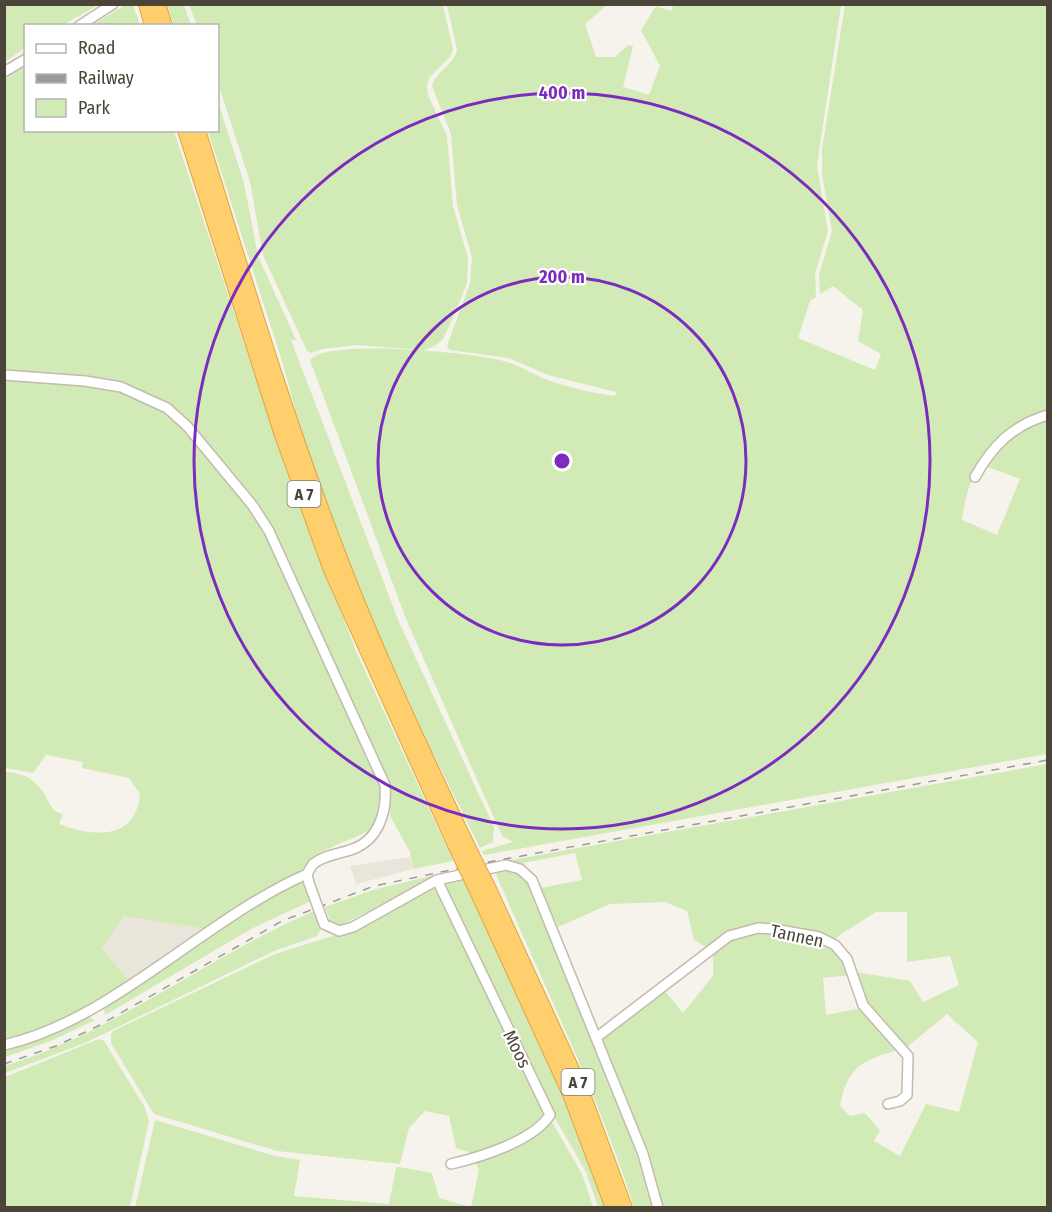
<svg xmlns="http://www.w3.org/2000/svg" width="1052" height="1212" font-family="'Fira Sans Condensed',sans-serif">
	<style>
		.residential { fill: #eae5da }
		.green { fill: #d2eab5 }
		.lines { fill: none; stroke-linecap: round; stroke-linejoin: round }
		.minor-casing { stroke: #c2bbae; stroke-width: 12 }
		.highway-casing { stroke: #e0a43c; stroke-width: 16 }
		.minor { stroke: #fff; stroke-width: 9 }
		.highway { stroke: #ffcf6e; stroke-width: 14 }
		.rail { stroke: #9a9a9a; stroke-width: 1.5; stroke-dasharray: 8 8; stroke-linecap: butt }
		.minor-bridge-casing { stroke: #c2bbae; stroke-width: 12; stroke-linecap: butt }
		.highway-bridge-casing { stroke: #e0a43c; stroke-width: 16; stroke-linecap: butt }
		.minor-bridge { stroke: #fff; stroke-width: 9 }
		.highway-bridge { stroke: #ffcf6e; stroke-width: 14 }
		.ring { fill: none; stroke: #7b2cbf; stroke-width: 3 }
		.labels { text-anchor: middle; stroke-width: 4.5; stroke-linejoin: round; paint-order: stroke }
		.shield { fill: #fff; stroke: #817c74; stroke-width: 1.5 }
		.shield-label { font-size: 16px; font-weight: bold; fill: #4b4439 }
		.street-label { font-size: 18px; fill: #4b4439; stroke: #fff }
		.centre { fill: #7b2cbf; stroke: #fff; stroke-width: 3 }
		.ring-label { font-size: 18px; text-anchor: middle; font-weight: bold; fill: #7b2cbf; stroke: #fff; stroke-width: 4.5; stroke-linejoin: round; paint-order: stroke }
	</style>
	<rect width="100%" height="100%" fill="#f6f3ec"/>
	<path class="residential" d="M410 857 413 869 356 884 350 866Z
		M124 916 206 929 129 981 102 948Z"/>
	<path class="green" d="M5 4H98V5L63 25 26 26 25 48 5 62Z
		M127 4 133 5 140 25H92Z
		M674 4 841 5 817 165 828 231 815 274 816 297 810 301 798 338 875 370 881 354 858 341 863 310 833 286 820 294 819 275 832 231 822 175V149L845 5H1047V412C996 428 968 468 962 520L997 535 1020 479 983 465 1001 443 1047 416V754L484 855 482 851 513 842 502 836 406 619 310 360C327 338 479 353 507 362 520 366 532 374 545 379 566 387 593 393 615 396L616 392 548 375 509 358 450 350 447 346 470 283 472 257 457 205 451 134 432 86C436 71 453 66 457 50L447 5H607L585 24 596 57H615L628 45 633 46 623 87 649 95 660 66 641 30 656 6 671 11Z
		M167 5H184L191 25H174Z
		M189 5H443L453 49 451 56 429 78 427 85 428 95 447 136 453 206 468 258 467 283 457 309 443 339 435 346 424 350 357 345 323 349 310 353 307 351 263 255 250 182 218 83V26L197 25Z
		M25 66 26 130 174 131 275 437 356 651 453 861 413 869 410 852 390 816 388 784 380 763 272 527 190 424 169 406 122 383 5 372 4 80Z
		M218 102 244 183 258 256 296 340H291L399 622 494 827 493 842 480 848 428 743 381 639 338 533 299 424 283 364 208 131 218 130Z
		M4 380C42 385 82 381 118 391 182 408 233 479 266 533L373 764C404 855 337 824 303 869L206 929 124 916 102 948 129 981C90 1006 50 1032 5 1043V772C51 774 42 811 63 814L59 824C93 837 136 841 140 794L129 778 82 768 83 762 46 755 33 773 5 768Z
		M1047 764V1207H662L647 1152 603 1043 604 1035 664 990 683 1013 713 976V949C722 943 731 937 742 934 767 926 812 932 832 948 841 955 846 964 850 975L823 978 826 1015 862 1008 901 1049C864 1060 848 1064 840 1106L850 1116 865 1113 880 1130 874 1141 900 1156 926 1104 959 1112 978 1042 947 1014 907 1047 864 1000 856 972 910 981 923 1002 959 985 950 956 907 962V912H876L838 936 835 941C793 925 746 917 708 948L694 940 687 911 665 902 610 904 558 927 540 888 582 880 575 853 523 863 527 869 518 874 527 882C574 989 621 1096 653 1207H634C597 1091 543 984 495 872L488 864Z
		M457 870 428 881 341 925 331 922 325 907 376 889Z
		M463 879C514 987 568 1094 605 1207H598L586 1172 552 1113 444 886V882Z
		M303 880 311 901 251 929 105 1015 104 1007 291 883Z
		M431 887H436L546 1112C543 1132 490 1149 472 1157L471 1153 456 1148 449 1116 425 1111 409 1128 400 1164 277 1151 154 1114 111 1043V1034L113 1031 275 954 342 933Z
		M314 911 321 929 317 936 274 951 85 1043 5 1073 4 1066C116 1032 207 957 314 911Z
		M85 1016 95 1020 53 1040 5 1057 4 1047Z
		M99 1039 104 1041 144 1106 149 1121 130 1207H5V1077Z
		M155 1120 275 1156 300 1160 294 1196 389 1204 396 1167H399L432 1173 439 1198 471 1207 479 1170 475 1161 552 1122 582 1174 593 1207 135 1208Z"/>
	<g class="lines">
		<g class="minor-casing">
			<path id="minor" d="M79 26 113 4
				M4 72 26 59
				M4 375 85 381 121 387 167 408 187 426 253 506 269 531 385 785C387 810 380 839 353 849 340 854 324 855 313 864L307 874 309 883
				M975 477C992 446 1013 425 1048 415
				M437 880 550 1115C533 1141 481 1157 451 1164
				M324 924 339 931 353 927 437 880 506 865 520 869 532 880 643 1154 658 1208
				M597 1037 729 936 758 928 774 929 819 937 835 945 847 959 863 1005 908 1056 907 1095 900 1101 888 1104
				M4 1045C113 1020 204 919 307 874"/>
		</g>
		<g class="highway-casing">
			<path id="highway" d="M146 4 152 26
				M158 4 165 26
				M185 130 281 432 331 570 455 845
				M198 130C243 275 286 420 341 561 378 657 422 750 466 843
				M488 887 581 1089 625 1208
				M477 891 570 1094 613 1208"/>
		</g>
		<use href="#minor" class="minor"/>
		<use href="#highway" class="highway"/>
		<path class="rail" d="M4 1064 56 1046 98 1026 282 921 374 886 494 861 1048 760"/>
		<g class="minor-bridge-casing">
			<path id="minor-bridge" d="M309 883 324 924"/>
		</g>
		<g class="highway-bridge-casing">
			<path id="highway-bridge" d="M466 843 488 887
				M455 845 477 891"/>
		</g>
		<use href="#minor-bridge" class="minor-bridge"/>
		<use href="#highway-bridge" class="highway-bridge"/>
	</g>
	<g class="ring">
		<circle cx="562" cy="461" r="184"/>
		<circle cx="562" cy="461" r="368"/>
	</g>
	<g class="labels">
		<g class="shield">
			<rect x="287.5" y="481" width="33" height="26" rx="4.5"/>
			<rect x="561.5" y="1069" width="33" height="26" rx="4.5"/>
		</g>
		<g class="shield-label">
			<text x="304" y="500">A 7</text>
			<text x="578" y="1088">A 7</text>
		</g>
		<g class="street-label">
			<text transform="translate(797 936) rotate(12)" y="6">Tannen</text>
			<text transform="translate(517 1049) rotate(63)" y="6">Moos</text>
		</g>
	</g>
	<circle cx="562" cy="461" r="9" class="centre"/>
	<g class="ring-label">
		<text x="562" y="99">400 m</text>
		<text x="562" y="283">200 m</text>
	</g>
	<rect width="1052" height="1212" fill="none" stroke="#4b4439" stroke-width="12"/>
	<rect x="24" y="24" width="195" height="108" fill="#ffffff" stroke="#b7b4b0" stroke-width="1.5"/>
	<rect x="36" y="44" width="30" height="9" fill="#ffffff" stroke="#b7b4b0" stroke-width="1.5"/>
	<text x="78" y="54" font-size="18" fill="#4b4439">Road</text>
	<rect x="36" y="74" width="30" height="9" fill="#9a9a9a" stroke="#b7b4b0" stroke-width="1.5"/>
	<text x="78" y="84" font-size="18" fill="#4b4439">Railway</text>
	<rect x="36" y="99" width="30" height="18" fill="#d2eab5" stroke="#b7b4b0" stroke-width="1.5"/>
	<text x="78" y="114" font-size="18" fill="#4b4439">Park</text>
</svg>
